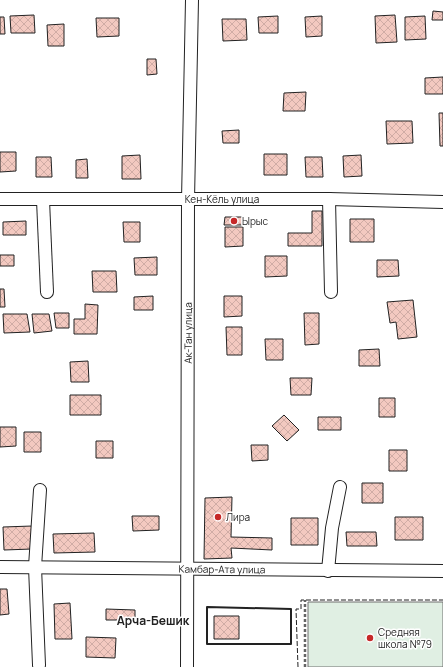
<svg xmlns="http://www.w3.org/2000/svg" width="443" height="667" font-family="Manrope,sans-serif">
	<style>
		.grass { fill: #e0efe3; stroke: #6f6f6f }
		.building { fill: url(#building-cross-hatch); stroke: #222 }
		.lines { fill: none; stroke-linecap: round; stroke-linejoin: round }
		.minor-casing { stroke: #222; stroke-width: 14 }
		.path { stroke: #646464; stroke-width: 2.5; stroke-dasharray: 3 2; stroke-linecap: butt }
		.minor { stroke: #fff; stroke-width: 12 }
		.fence { stroke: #222; stroke-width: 1; stroke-dasharray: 5 2; stroke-linecap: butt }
		.wall { stroke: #222; stroke-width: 2 }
		.poi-dot { fill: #c62828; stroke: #fff; stroke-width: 1.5 }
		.labels { text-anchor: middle; stroke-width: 3; stroke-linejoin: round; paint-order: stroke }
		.street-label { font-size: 10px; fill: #222; stroke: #fff }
		.poi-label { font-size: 10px; fill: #222; stroke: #fff; text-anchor: start }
		.quarter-label { font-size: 12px; font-weight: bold; fill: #222; stroke: #fff }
	</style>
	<defs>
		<pattern id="building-cross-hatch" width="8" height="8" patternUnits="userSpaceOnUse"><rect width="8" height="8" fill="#f3c9c0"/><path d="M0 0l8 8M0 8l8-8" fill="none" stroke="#d0aca5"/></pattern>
	</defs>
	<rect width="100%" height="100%" fill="#fff"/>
	<path class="grass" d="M308 602H443V667H308Z"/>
	<path class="building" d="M433 11 443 12V20H432Z
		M34 15 35 33H11L10 16Z
		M395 15 397 42 376 43 375 16Z
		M278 16V33H259L258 17Z
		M322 16V36L306 37 305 17Z
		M425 16 426 39 405 40V17Z
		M0 17H4L5 34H0Z
		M96 18H119V36L97 37Z
		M222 19H246L247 40 223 41Z
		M64 24V46H48L47 25Z
		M147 59H156L157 74 147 75Z
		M443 77V94H425V78Z
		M306 92 305 111H283L284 93Z
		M439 113H443V146H440Z
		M386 121H412L413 143 387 144Z
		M239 130V143H223L222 131Z
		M0 152H16V171L0 172Z
		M264 154H287V175H264Z
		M140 155 141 179H122V156Z
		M361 155 362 176 344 177 343 156Z
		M36 157H51L52 177H36Z
		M305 157H322L323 177H306Z
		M87 159 88 178H76V160Z
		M312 211H322V246H288V233H312Z
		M225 217H243V225H224Z
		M350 219H374V242H350Z
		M26 221V235H3V222Z
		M123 222H140V242H124Z
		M225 227H243V246L225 247Z
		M0 255H14V266H0Z
		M265 256H287V276L265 277Z
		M157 257V275H135L134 258Z
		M377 260H398L399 276 377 277Z
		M92 271H116L117 292H93Z
		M0 289H4L5 307H0Z
		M153 296V310H134V297Z
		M224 296H242V316L224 317Z
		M413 300 417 337 398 339 396 322 390 323 387 302Z
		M85 304 98 305 97 334H74V319H85Z
		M54 313H69V328H56Z
		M304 313H319V344L305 345Z
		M3 314H27L30 332 4 333Z
		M32 314H49L52 331 34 333Z
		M226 327H242V355H227Z
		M265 339H283V360H266Z
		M379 349 380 366H359V350Z
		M88 361 89 382H71L70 362Z
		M290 378H312L311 395H291Z
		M70 395H101V415H70Z
		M379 398H395V417H379Z
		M284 415 299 430 287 441 272 426Z
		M318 417H341V430H318Z
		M0 427H16V446L0 447Z
		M24 432H41V452H24Z
		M96 441H113V458H96Z
		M251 445H268V460L252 461Z
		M389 450H407V471H389Z
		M362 483H383V503H362Z
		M232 497 231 537 272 538V550L231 548 232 558 204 559 205 498Z
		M132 516H159V530L133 531Z
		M395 517H423V540H395Z
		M291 518H318V545H291Z
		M32 526V549L4 550 3 527Z
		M346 532H376L377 546H347Z
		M94 533 95 552 54 553 53 534Z
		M0 589H7L9 614 0 615Z
		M70 603 72 639H55L54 604Z
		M106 609 135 610V620H106Z
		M214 616H239V639H214Z
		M86 637 116 638 115 658 86 657Z"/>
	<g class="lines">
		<g class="minor-casing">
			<g id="minor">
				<path id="s1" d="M0 199H329L443 202"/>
				<path d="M329 199 331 292"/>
				<path d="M43 200 47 292"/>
				<path id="s2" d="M0 567 443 571"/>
				<path d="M328 571 332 528 340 487"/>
				<path d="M39 665 35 567 40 490"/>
				<path id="s3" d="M187 667 188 200 192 0"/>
			</g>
		</g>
		<path class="path" d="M305 667V600"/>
		<use href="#minor" class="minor"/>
		<path class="fence" d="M298 667 296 609H301V600H443"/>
		<path class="wall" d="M207 607 291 609V644H207Z"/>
	</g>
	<g class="poi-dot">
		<circle cx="234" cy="221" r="4"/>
		<circle cx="218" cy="517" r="4"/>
		<circle cx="370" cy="638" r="4"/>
	</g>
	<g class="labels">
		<g class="street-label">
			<text dy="4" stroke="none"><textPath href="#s1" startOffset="222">Кен-Кёль улица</textPath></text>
			<text dy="4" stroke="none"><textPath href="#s3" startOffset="334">Ак-Тан улица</textPath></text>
			<text dy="4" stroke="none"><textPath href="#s2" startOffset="222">Камбар-Ата улица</textPath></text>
		</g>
		<g class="poi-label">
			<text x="242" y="225">Ырыс</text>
			<text x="226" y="521">Лира</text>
			<text x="378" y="636">Средняя<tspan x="378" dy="12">школа №79</tspan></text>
		</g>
		<g class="quarter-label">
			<text x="153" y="625">Арча-Бешик</text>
		</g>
	</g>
</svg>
